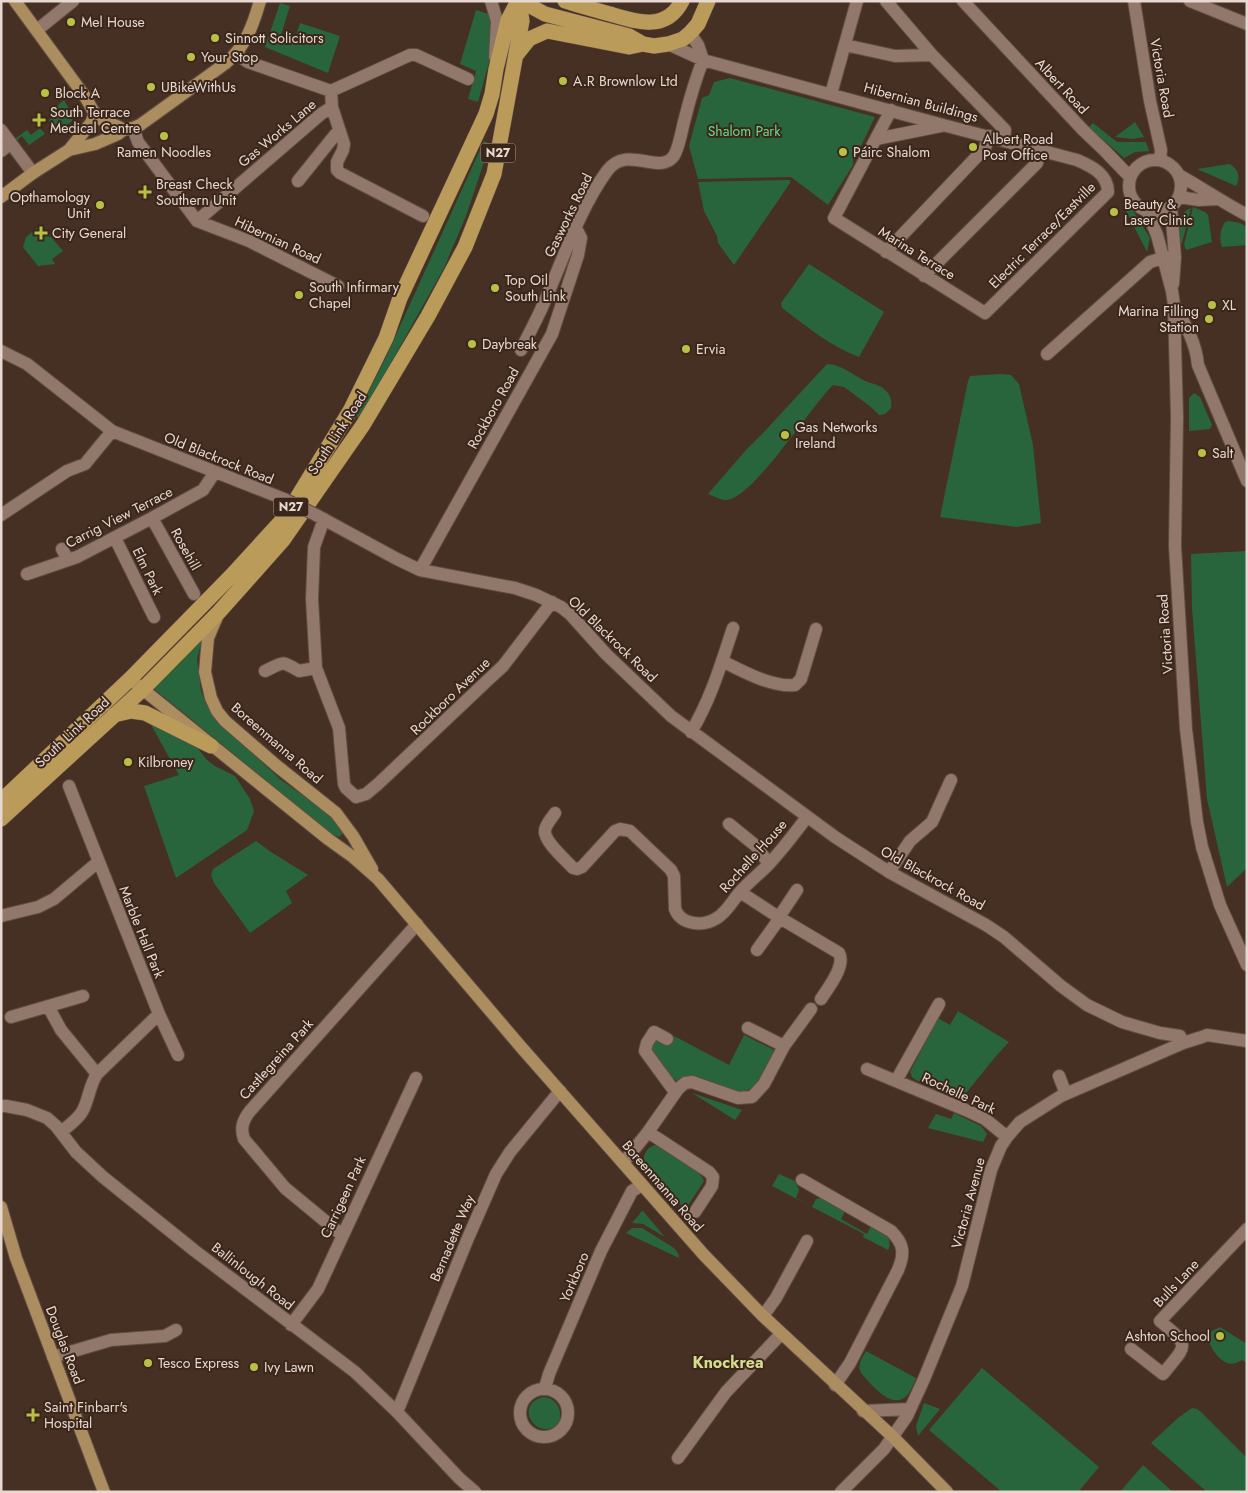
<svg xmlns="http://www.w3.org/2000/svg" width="1248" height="1493" font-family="Jost,sans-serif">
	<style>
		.green { fill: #29653c }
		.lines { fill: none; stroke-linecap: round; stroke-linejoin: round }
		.minor-casing { stroke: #604d43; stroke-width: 14 }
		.major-casing { stroke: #604d43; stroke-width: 14 }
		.highway-casing { stroke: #604d43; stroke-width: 16 }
		.minor { stroke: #92786a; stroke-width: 12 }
		.major { stroke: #ab8d60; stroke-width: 12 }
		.highway { stroke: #bb9b59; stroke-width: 15 }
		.minor-bridge-casing { stroke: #604d43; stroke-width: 14; stroke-linecap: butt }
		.minor-bridge { stroke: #92786a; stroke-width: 12 }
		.poi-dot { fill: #b9c046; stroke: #3b261a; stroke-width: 2 }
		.labels { text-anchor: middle; stroke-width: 4; stroke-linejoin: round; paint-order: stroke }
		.shield { fill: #3b261a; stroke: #b3a39a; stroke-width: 1 }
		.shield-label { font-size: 12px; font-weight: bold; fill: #e7d8d1 }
		.poi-label { font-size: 14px; fill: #e7d8d1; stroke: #3b261a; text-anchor: start }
		.street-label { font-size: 14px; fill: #e7d8d1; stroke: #3b261a }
		.park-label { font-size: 14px; fill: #65dc8a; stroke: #3b261a }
		.quarter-label { font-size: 16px; font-weight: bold; fill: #d6dd8f; stroke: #3b261a }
	</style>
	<rect width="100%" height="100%" fill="#463024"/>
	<path class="green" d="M280 3 290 6 281 35 295 39 300 23 340 36 328 73 265 47Z
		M476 10 488 14 491 19 490 59 478 102 468 99 476 71 460 64Z
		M730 78 875 117 862 144 853 158V165L828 205 791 177 698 179 689 146 702 98 709 95 714 82Z
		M64 100C68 107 73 113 72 121L58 132 49 120 56 115 52 110Z
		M1135 122 1144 137 1133 139 1115 137Z
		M1093 123 1117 142H1146L1149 151 1135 152 1124 158 1089 127Z
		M40 128 45 134 29 145 22 136 17 140 16 138 27 130 31 135Z
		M484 141 490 144 466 216 444 268 360 418 356 417 386 357Z
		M1229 164C1238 168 1241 177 1236 186L1197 169Z
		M790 180V183L734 265 718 243 717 236 704 211 698 182Z
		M1127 205 1132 209 1150 238 1147 252 1124 207Z
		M1193 207 1205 212 1208 215 1212 242 1186 250 1184 245Z
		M1191 208 1182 243 1181 245C1178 230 1174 216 1191 208Z
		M1229 221 1240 223 1247 227V245L1222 247C1219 237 1220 231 1225 222Z
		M41 225 63 251 52 259 55 264 38 266 23 247 26 237Z
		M809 264 884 312 859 357C830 346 806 326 782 308L781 303Z
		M827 364C840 364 852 374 863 380 870 384 880 384 885 390 891 395 892 401 891 408L885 414 879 415 871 407 844 387 833 385C811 406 752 500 726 500 721 500 713 496 708 494L746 450 763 433Z
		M1000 374 1011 375 1019 384 1033 445 1041 523 1017 527 940 517 968 381 970 376Z
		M1194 393 1200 397 1212 425 1210 429 1189 431V398Z
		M1247 551V868L1227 887 1207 799 1192 608 1191 554Z
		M202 640 197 659 201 691 208 706 219 722 281 780 334 817 344 832 339 837 332 834 153 688Z
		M150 723 196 746 207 760 215 766 235 776 250 799 254 811 247 830 176 878 144 786 179 775Z
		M256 841 271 852 308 875 286 891 292 903 250 933 214 883 211 875 213 869Z
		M958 1011 1009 1042 996 1056 962 1098 916 1080 912 1077 910 1072 938 1018 950 1025Z
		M672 1035 729 1065 744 1035 774 1050C769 1061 765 1073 758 1082 739 1106 711 1075 688 1076 685 1077 681 1079 677 1081L673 1078 651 1051 655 1040 667 1043Z
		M692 1093 742 1110 735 1120Z
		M954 1113 981 1126 987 1134 983 1142 928 1128 936 1114 951 1119Z
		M656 1145C669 1153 699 1167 704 1181L685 1210 644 1162C643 1154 647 1147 656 1145Z
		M779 1174 795 1181 799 1190 796 1198 812 1207 816 1199 821 1198 845 1211 841 1219 867 1234 871 1226C882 1232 894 1236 888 1250L863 1237 864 1234 772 1186Z
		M642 1211H643L665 1237 643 1224 632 1223Z
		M632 1228H642L674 1248 678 1253 679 1258 626 1233Z
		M1220 1327 1247 1344V1363L1242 1360C1237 1363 1232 1365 1227 1363 1217 1359 1207 1344 1208 1333Z
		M866 1351 916 1378C914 1383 912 1388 909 1393 894 1414 871 1384 861 1373 857 1365 862 1358 866 1351Z
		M982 1368 1099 1467 1078 1492H1002L929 1430Z
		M543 1397C557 1398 563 1410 559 1423 538 1444 512 1405 543 1397Z
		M924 1403 940 1409 918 1436 916 1426Z
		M1192 1408 1197 1409 1201 1412 1247 1458V1492H1207L1151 1443 1178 1418Z
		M1143 1465 1173 1492H1120Z"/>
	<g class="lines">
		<g class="minor-casing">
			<path id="minor" d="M491 1 497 21 495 57
				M886 1 932 55 1005 130 1004 139
				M963 1 1082 129 1105 151 1130 177
				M1134 1 1150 101 1161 150 1160 160
				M1190 1 1247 24
				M37 30 73 1
				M690 33 698 45 703 60
				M668 44 703 60 943 125 1077 160C1091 166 1108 174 1108 192L985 313 834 218 891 110
				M845 45 895 56 932 55
				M236 54 248 62 331 91 410 55H416L468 79
				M331 91 332 107 344 144 343 150 337 162V170L340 173 423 216
				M831 94 857 1
				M133 128 138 142 197 221 249 241 338 286
				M1 130 33 173
				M876 139 941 126
				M1 151 11 143
				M1129 186a26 26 0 1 1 52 0a26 26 0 1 1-52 0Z
				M1179 175C1202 188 1224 203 1247 215
				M298 181 339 130
				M1179 197 1199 200 1217 199
				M1171 207 1175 257 1173 284
				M1147 211 1157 235 1172 291 1174 305 1177 417 1175 546 1186 729 1197 822 1202 847 1220 905 1247 965
				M197 221 321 114 332 107
				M886 252 985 148 989 136
				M924 276 1037 163 1040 149
				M1174 306C1186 325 1196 343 1198 365L1247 481
				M521 350C529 333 539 316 546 298 564 257 580 208 607 171 627 144 658 175 673 157 679 150 682 128 685 118 690 98 696 78 703 60
				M1 351 27 364 112 431 284 499
				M1047 354 1150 262 1162 258 1175 257
				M1 515 67 471 85 464 112 431
				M316 515 397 559 420 570 515 588 536 595 561 607 570 614 606 654 671 716 835 837 889 872 986 925 1004 937 1061 986 1087 1005 1122 1022 1160 1033 1180 1036 1183 1043
				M152 518 194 594
				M324 519 314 547 312 599 316 668 339 728 344 784 346 788 356 797 366 794 378 784 489 679 503 666 552 602
				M115 538 154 617
				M62 549 68 560
				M420 570 552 334 578 255 581 238 576 228
				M27 574 77 557 152 518 203 490 215 472
				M722 661C742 671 773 688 795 685L801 679 816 629
				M265 671C285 662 280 660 299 671L316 668
				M691 732C711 699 721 664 733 628
				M69 786 159 1014 178 1055
				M555 813C552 818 546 824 545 830 543 841 566 860 573 868L577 869 582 867 615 831 620 829 630 831 671 870 674 876 675 909C681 925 703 927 717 918 727 912 733 900 740 892 749 882 759 874 768 865 782 850 795 833 807 817
				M729 824 756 846 769 864
				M889 872 910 841 932 822 951 780
				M740 892 780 918 839 953C846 966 828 988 821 999
				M1 916 38 907 54 899 98 862
				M779 917 797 890
				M757 950 780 918
				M48 1006 61 1030 97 1074
				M11 1017 83 996
				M748 1028 784 1046
				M667 1039 654 1032 647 1043 645 1051 675 1092
				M867 1069 968 1111 985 1119 1007 1137
				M1059 1076 1066 1094
				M896 1081 939 1004
				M1 1106H6L27 1110 47 1118 56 1126 76 1152 103 1177 195 1251 355 1372 397 1412 459 1478 475 1492
				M61 1132C68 1126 77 1120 82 1112 89 1100 89 1086 97 1074L159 1014
				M648 1132 709 1172 713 1177 712 1186 695 1212
				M623 1163 648 1132 678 1089 685 1083 692 1082 738 1098 752 1097 764 1084 784 1046 811 1009
				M802 1180 891 1231C904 1244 905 1253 898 1270L850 1363 835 1385
				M342 1235 285 1188 244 1139C240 1128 243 1120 250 1111L417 924
				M763 1316 776 1298 807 1241
				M291 1325 318 1289 416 1078
				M1131 1349 1163 1374C1187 1344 1191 1347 1160 1321L1247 1229
				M53 1357 111 1340 165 1336 176 1330
				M545 1388 549 1374 601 1251 632 1191 642 1185
				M520 1413a24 24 0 1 1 48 0a24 24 0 1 1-48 0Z
				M863 1411 910 1409
				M397 1412 468 1238 496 1174 510 1152 560 1091
				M678 1458 726 1392 781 1334
				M841 1492 884 1449 907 1416 924 1379 962 1286 991 1170 1001 1146 1007 1137 1020 1122 1061 1096 1183 1043 1202 1037 1207 1035 1247 1041"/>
		</g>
		<g class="major-casing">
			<path id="major" d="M15 1 86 98C91 107 95 117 104 121 111 125 117 124 123 130
				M69 150 95 144 118 134 123 130 133 128 140 125 226 63C246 46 253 25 260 1
				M1 197 33 173 69 150 91 123 95 114
				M217 617 208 638 205 672 211 698 217 711 225 721 277 766 336 813 353 836 372 869
				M130 679 328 839 353 857 378 879 521 1047 704 1255 763 1316 893 1437 947 1492
				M1 1207 16 1258 104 1492"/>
		</g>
		<g class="highway-casing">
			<path id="highway" d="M521 1 545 14 629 36 643 44 654 46 668 44 683 39 690 33 698 24 708 1
				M565 1C580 6 595 10 610 14 637 22 666 32 682 1
				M517 54 529 39 547 31 629 47 643 44
				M114 715 131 711 145 713 211 746
				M1 801 130 679 232 575 286 516 350 411 386 338 400 298 486 114 492 94 496 69 508 20 518 1
				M1 819 142 690 219 612 283 540 363 425 428 316 465 247 494 174 522 21 519 1"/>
		</g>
		<use href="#minor" class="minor"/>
		<use href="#major" class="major"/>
		<use href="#highway" class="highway"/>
		<g class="minor-bridge-casing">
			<path id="minor-bridge" d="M284 499 316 515"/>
		</g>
		<use href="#minor-bridge" class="minor-bridge"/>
	</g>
	<g class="poi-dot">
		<circle cx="71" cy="22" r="5"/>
		<circle cx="215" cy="38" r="5"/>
		<circle cx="191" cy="57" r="5"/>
		<circle cx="563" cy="81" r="5"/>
		<circle cx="151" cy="87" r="5"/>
		<circle cx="45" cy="93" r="5"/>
		<path d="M36.5 112.5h5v5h5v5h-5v5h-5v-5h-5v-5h5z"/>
		<circle cx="164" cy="136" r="5"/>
		<circle cx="973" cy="147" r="5"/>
		<circle cx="843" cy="152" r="5"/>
		<path d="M142.5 184.5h5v5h5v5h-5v5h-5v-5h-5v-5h5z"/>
		<circle cx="100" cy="205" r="5"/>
		<circle cx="1114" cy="212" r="5"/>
		<path d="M38.5 225.5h5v5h5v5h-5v5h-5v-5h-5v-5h5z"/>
		<circle cx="495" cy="288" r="5"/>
		<circle cx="299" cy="295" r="5"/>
		<circle cx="1212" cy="305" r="5"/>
		<circle cx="1209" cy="319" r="5"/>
		<circle cx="472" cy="344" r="5"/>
		<circle cx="686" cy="349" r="5"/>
		<circle cx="785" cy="435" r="5"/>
		<circle cx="1202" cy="453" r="5"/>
		<circle cx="128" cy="762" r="5"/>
		<circle cx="1220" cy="1336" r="5"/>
		<circle cx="148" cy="1363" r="5"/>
		<circle cx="254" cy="1367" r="5"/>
		<path d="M30.5 1407.5h5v5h5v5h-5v5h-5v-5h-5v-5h5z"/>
	</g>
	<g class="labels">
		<g class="shield">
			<rect x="480.5" y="143.5" width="35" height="19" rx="4"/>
			<rect x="273.5" y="497.5" width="35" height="19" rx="4"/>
		</g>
		<g class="shield-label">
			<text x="498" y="157">N27</text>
			<text x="291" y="511">N27</text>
		</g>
		<g class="poi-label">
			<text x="81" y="27">Mel House</text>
			<text x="225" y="43">Sinnott Solicitors</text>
			<text x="201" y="62">Your Stop</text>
			<text x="573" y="86">A.R Brownlow Ltd</text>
			<text x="161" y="92">UBikeWithUs</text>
			<text x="55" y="98">Block A</text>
			<text x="50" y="117">South Terrace<tspan x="50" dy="16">Medical Centre</tspan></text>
			<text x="983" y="144">Albert Road<tspan x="983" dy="16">Post Office</tspan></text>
			<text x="164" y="157" text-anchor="middle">Ramen Noodles</text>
			<text x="853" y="157">Páirc Shalom</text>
			<text x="156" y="189">Breast Check<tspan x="156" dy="16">Southern Unit</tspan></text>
			<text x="90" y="202" text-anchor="end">Opthamology<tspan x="90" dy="16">Unit</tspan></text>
			<text x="1124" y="209">Beauty &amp;<tspan x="1124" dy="16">Laser Clinic</tspan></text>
			<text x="52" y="238">City General</text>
			<text x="505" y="285">Top Oil<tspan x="505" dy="16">South Link</tspan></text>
			<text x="309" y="292">South Infirmary<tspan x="309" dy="16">Chapel</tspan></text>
			<text x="1222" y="310">XL</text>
			<text x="1199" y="316" text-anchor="end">Marina Filling<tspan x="1199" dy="16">Station</tspan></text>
			<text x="482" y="349">Daybreak</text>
			<text x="696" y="354">Ervia</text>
			<text x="795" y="432">Gas Networks<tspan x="795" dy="16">Ireland</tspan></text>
			<text x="1212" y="458">Salt</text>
			<text x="138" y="767">Kilbroney</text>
			<text x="1210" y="1341" text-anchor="end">Ashton School</text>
			<text x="158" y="1368">Tesco Express</text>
			<text x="264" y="1372">Ivy Lawn</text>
			<text x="44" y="1412">Saint Finbarr's<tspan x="44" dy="16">Hospital</tspan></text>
		</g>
		<g class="street-label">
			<text transform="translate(1162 78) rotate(80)" y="5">Victoria Road</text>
			<text transform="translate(1062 86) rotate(47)" y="5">Albert Road</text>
			<text transform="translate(921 102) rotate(15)" y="5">Hibernian Buildings</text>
			<text transform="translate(277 133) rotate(-40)" y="5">Gas Works Lane</text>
			<text transform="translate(568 215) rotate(-64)" y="5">Gasworks Road</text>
			<text transform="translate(1042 235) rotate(-45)" y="5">Electric Terrace/Eastville</text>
			<text transform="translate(278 240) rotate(25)" y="5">Hibernian Road</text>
			<text transform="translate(917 253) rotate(32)" y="5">Marina Terrace</text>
			<text transform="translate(493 408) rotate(-61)" y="5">Rockboro Road</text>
			<text transform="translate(337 433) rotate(-57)" y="5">South Link Road</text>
			<text transform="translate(219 458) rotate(22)" y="5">Old Blackrock Road</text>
			<text transform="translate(119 517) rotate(-27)" y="5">Carrig View Terrace</text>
			<text transform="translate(186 549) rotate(61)" y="5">Rosehill</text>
			<text transform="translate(148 571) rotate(64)" y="5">Elm Park</text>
			<text transform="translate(1165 634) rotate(-94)" y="5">Victoria Road</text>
			<text transform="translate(613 639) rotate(44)" y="5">Old Blackrock Road</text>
			<text transform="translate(450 696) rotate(-44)" y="5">Rockboro Avenue</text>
			<text transform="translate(72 732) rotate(-43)" y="5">South Link Road</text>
			<text transform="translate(277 743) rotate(41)" y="5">Boreenmanna Road</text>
			<text transform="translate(753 856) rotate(-48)" y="5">Rochelle House</text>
			<text transform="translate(933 878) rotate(29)" y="5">Old Blackrock Road</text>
			<text transform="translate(142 932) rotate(68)" y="5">Marble Hall Park</text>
			<text transform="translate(276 1059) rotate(-48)" y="5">Castlegreina Park</text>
			<text transform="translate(959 1093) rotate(25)" y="5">Rochelle Park</text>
			<text transform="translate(663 1186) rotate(49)" y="5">Boreenmanna Road</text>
			<text transform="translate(343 1197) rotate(-65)" y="5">Carrigeen Park</text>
			<text transform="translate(968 1203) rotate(-75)" y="5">Victoria Avenue</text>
			<text transform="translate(452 1238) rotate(-67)" y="5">Bernadette Way</text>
			<text transform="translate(253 1276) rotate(38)" y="5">Ballinlough Road</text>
			<text transform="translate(574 1277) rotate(-67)" y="5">Yorkboro</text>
			<text transform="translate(1176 1283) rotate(-47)" y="5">Bulls Lane</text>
			<text transform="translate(65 1345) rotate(69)" y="5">Douglas Road</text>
		</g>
		<g class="park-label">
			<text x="744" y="136">Shalom Park</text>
		</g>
		<g class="quarter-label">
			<text x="728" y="1368">Knockrea</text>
		</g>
	</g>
	<rect width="1248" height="1493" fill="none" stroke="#e7d8d1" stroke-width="5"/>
</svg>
